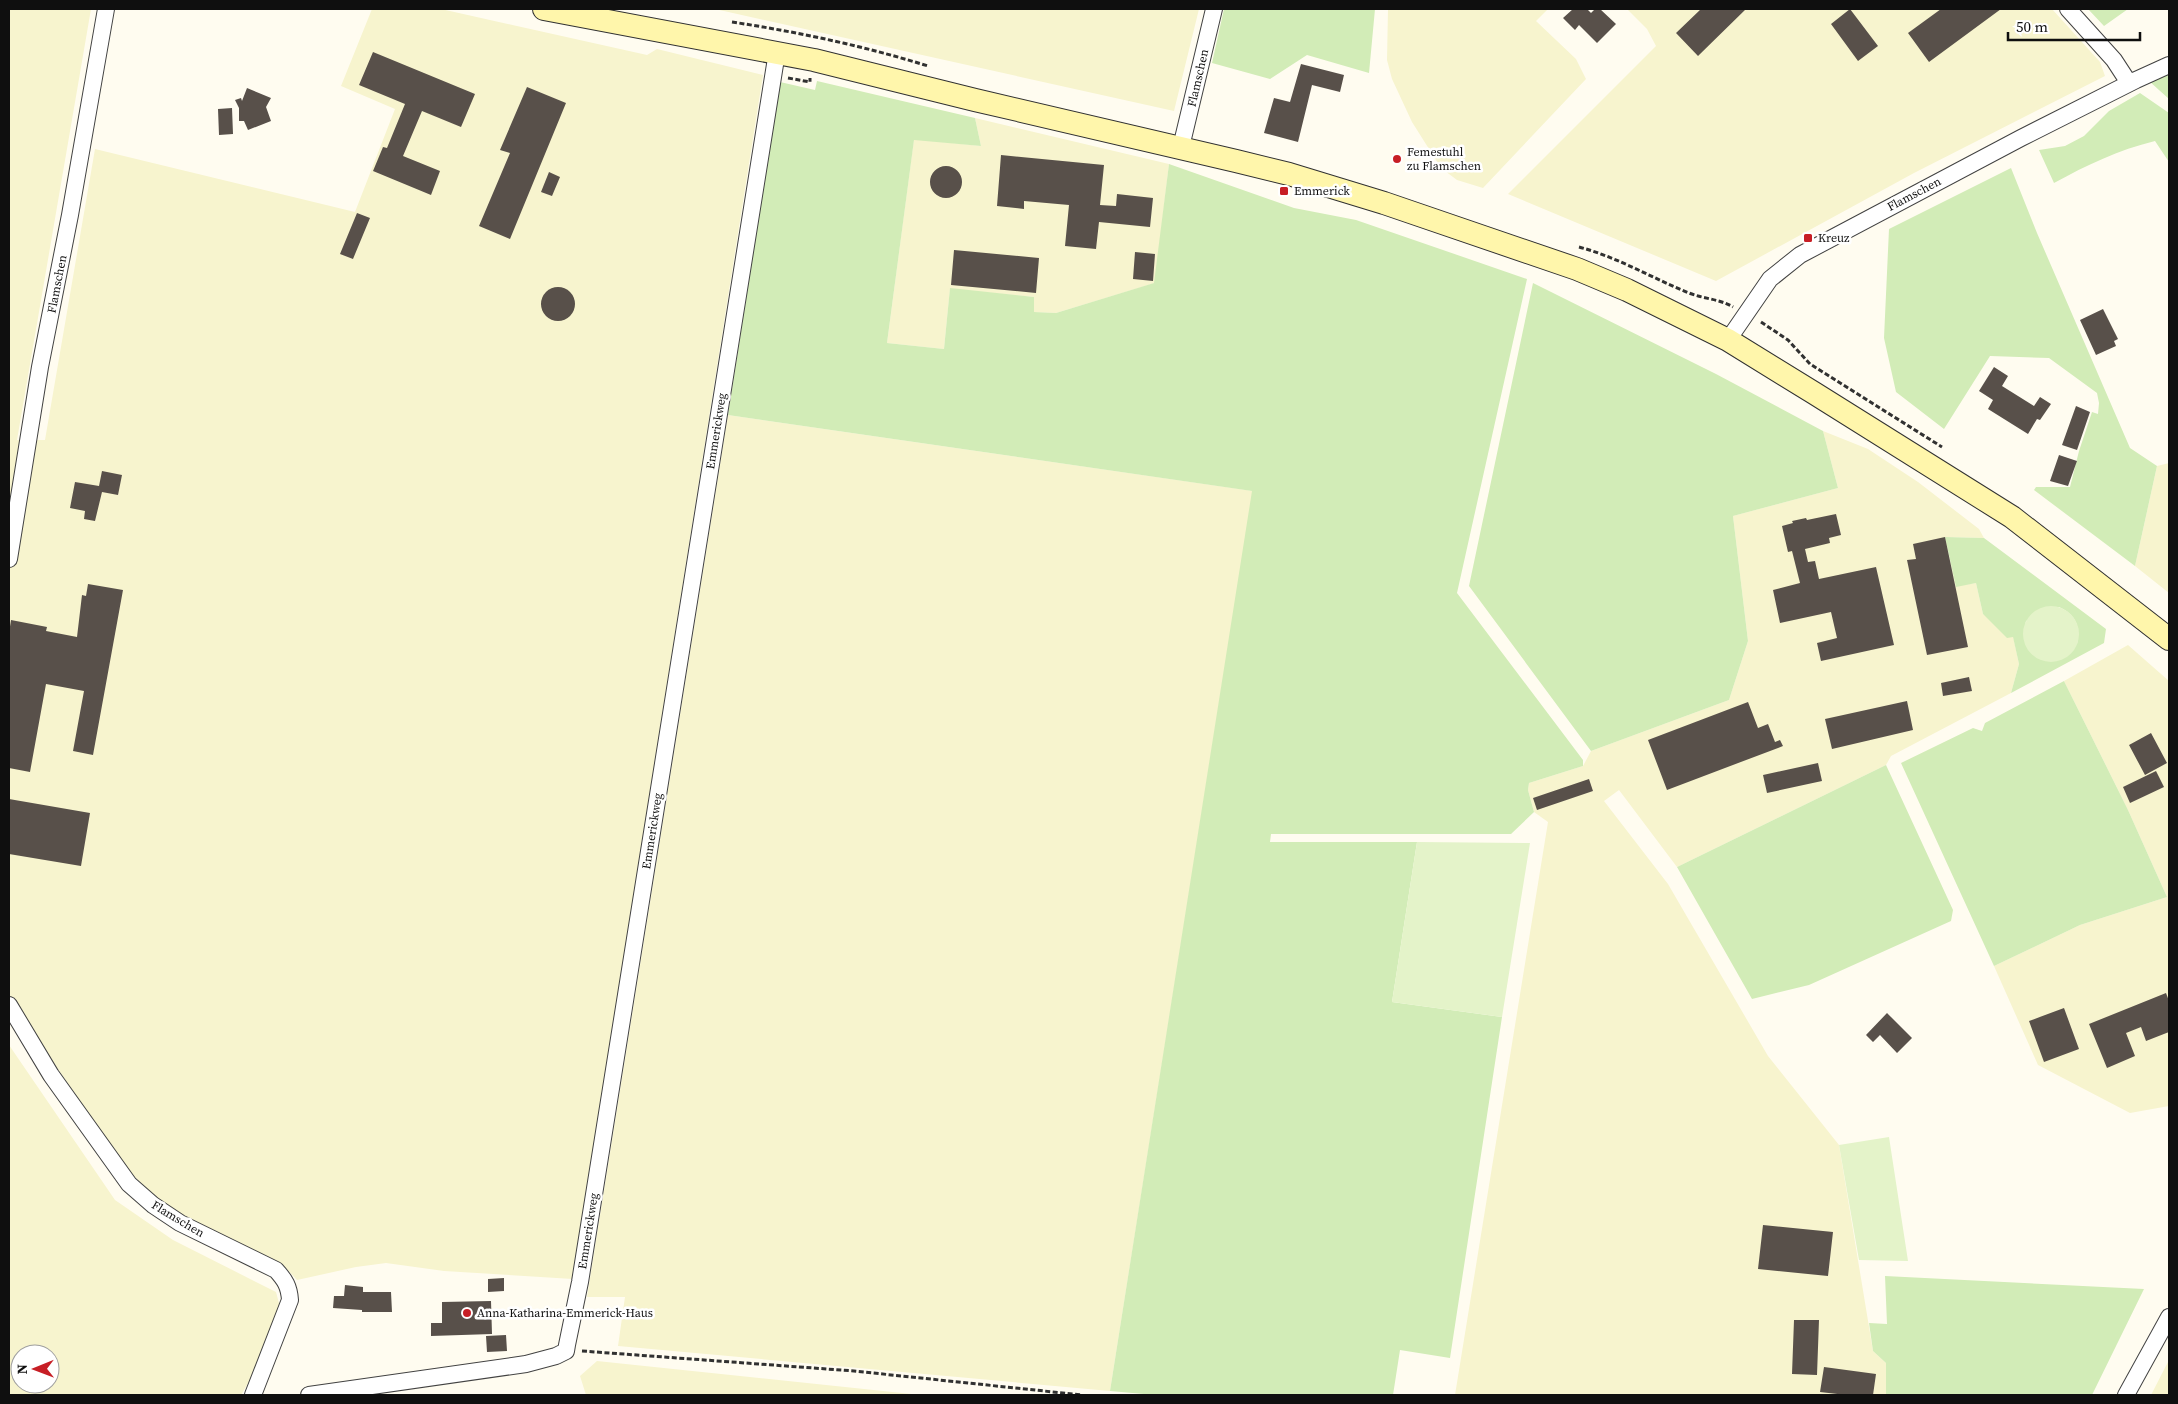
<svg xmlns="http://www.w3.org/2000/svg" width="2178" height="1404" font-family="'Source Serif 4',serif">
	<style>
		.farmland { fill: #f7f4ce; fill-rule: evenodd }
		.green { fill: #d2ecb7; fill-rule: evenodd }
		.pitch { fill: #e4f3c9 }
		.building { fill: #58504a }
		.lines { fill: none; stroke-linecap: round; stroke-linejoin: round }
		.minor-casing { stroke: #424242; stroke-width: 18 }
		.secondary-casing { stroke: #313131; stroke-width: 24 }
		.path { stroke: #313131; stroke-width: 3; stroke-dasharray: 5 2.5; stroke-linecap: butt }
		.minor { stroke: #fff; stroke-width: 16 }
		.secondary { stroke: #fff6ab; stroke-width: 22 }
		.poi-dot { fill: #c71e25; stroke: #fff; stroke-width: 2 }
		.labels { text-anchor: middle; stroke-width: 5; stroke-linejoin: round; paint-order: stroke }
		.street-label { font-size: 12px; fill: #0f0f0f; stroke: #fff }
		.poi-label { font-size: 12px; fill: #0f0f0f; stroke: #fff; text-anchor: start }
	</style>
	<rect width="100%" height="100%" fill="#fffcf0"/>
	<path class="farmland" d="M9 9H91L17 440H45L95 149 355 212 395 109 341 86 372 9H441L647 55 657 49 763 75 573 1279 444 1271 386 1263 356 1267 297 1280 284 1266 208 1230 161 1203 124 1166 9 997Z
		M715 9H1199L1174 111Z
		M1388 9H1548L1536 21 1576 59 1586 79 1483 188 1457 180 1441 168 1412 122 1392 79 1387 60Z
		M1627 9H2052L2100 62 2105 76 1914 173 1716 281 1508 194 1656 46 1647 29Z
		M975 118 1169 164 1155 283 1056 313 1033 312 1034 297 950 289 944 349 887 343 914 139 981 146Z
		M728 415 1253 491 1110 1391 618 1346 625 1297H587Z
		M1823 431 1868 449 1918 482 1979 529 1984 538 1946 537 1948 552 1956 586 1976 583 1983 614 2013 636 2019 664 2011 693 1891 756 1886 765 1677 867 1619 790 1604 801 1668 884 1768 1056 1839 1145 1873 1351 1886 1363V1395H1455L1548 822 1534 812 1528 790 1529 783 1583 766 1591 751 1729 700 1748 641 1733 516 1838 488Z
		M2169 463V593L2135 566 2157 466Z
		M2128 645 2169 681V1106L2130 1113 2038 1065 1994 966 2080 925 2167 897 2128 810 2064 681Z
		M9 1045 115 1200 173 1240 276 1292 280 1307 250 1380 241 1395H9ZM20 1354H50V1384H20Z
		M2169 1360V1395H2151Z
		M597 1361 921 1395H586L580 1376Z"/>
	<path class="green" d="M1224 9H1375L1369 73 1307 55 1270 79 1212 63Z
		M2088 9H2128L2104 26Z
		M2169 71V99L2149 81Z
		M817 81 975 118 981 146 914 140 887 343 944 349 950 288 1034 297V312L1056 313 1154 283 1169 164 1294 208 1356 220 1527 279 1457 593 1583 760V766L1529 783 1528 790 1534 812 1511 834H1271L1270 842H1417L1392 1002 1502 1017 1450 1358 1400 1350 1393 1395H1155L1110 1391 1252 491 728 415 780 82 815 90Z
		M2140 93 2169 113V162L2155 141C2118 150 2087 165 2054 183L2039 150 2065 146 2084 136 2109 111Z
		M2011 168 2037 233 2130 448 2157 466 2135 566 2034 490 2036 487H2070L2079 451 2092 412 2098 414 2099 403 2097 393 2049 358 1990 356 1944 429 1896 392 1884 338 1889 229Z
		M1533 283 1716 374 1823 431 1838 488 1733 516 1748 641 1729 700 1591 751 1469 586Z
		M1945 537 1984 538 2106 629 2104 643 2011 693 2019 664 2013 637 2007 638 1983 614 1976 583 1956 587ZM2059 607C2075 614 2081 626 2077 644L2024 640V631L2026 621Z
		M2064 681 2128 810 2167 897 2080 925 1994 966 1901 763 1973 728 1982 731 1985 723Z
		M1886 765 1953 910 1951 921 1809 985 1752 999 1677 867Z
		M1885 1276 2144 1289 2092 1395H1886V1363L1873 1351 1869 1323 1887 1324Z"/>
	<path class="pitch" d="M2023 634a28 28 0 1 1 56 0a28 28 0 1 1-56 0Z
		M1417 842 1530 843 1502 1017 1392 1002Z
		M1889 1137 1908 1261 1859 1260 1839 1145Z"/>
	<path class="building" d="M1573 9H1587L1591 13 1595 9H1600L1616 24 1597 43 1579 25 1575 30 1563 18Z
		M1701 9H1746L1698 56 1676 33Z
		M1850 9 1878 46 1858 61 1831 24Z
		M1941 9H2001L1929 62 1908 33Z
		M373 52 475 94 461 127 422 111 403 156 440 171 431 195 373 171 383 147 387 148 405 104 359 85Z
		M1301 64 1344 75 1340 92 1312 85 1298 142 1264 133 1274 98 1290 102Z
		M527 87 566 103 510 239 479 226 510 153 500 150Z
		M247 88 271 98 266 107 271 121 248 130 244 121H239V108L235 100 241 98 242 101Z
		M232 108 233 134 219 135 218 109Z
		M1001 155 1104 165 1100 205 1116 206 1117 194 1153 198 1150 227 1099 222 1096 249 1065 246 1069 205 1024 201V209L997 206Z
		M930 182a16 16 0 1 1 32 0a16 16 0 1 1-32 0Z
		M549 172 560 177 552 196 541 192Z
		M357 213 370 218 353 259 340 254Z
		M954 250 1039 258 1036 293 951 285Z
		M1135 252 1155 254 1153 281 1133 279Z
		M541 304a17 17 0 1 1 34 0a17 17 0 1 1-34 0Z
		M2103 309 2118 339 2114 341 2116 346 2096 355 2080 320Z
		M1994 367 2008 376 2002 386 2034 406 2040 397 2051 404 2040 420 2037 419 2028 434 1988 409 1993 400 1979 391Z
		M2076 406 2090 412 2077 450 2062 445Z
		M2059 455 2077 461 2068 486 2050 481Z
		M102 471 122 475 118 495 102 492 95 521 84 519 85 511 70 508 75 482 99 486Z
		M1836 514 1841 535 1829 538 1830 543 1805 549 1808 562 1815 561 1819 579 1876 567 1894 645 1821 661 1817 643 1837 638 1831 612 1780 623 1773 590 1800 583 1792 551 1788 552 1782 526 1793 523 1792 521 1806 518 1807 520Z
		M1945 537 1968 647 1927 655 1907 560 1916 559 1913 544Z
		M88 584 123 590 93 755 73 751 84 691 46 684 30 772 9 768V633L11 620 47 627 46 631 77 637 82 595 86 596Z
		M1969 677 1972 691 1943 696 1941 683Z
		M1907 701 1913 730 1832 749 1825 719Z
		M1748 702 1758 728 1768 724 1775 742 1780 740 1783 746 1667 790 1648 740Z
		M2151 733 2167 763 2145 775 2129 745Z
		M1818 763 1822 781 1767 793 1763 775Z
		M2156 771 2164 787 2130 803 2123 787Z
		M1589 779 1593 791 1537 810 1533 798Z
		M9 799 90 813 81 866 9 854Z
		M2166 993 2169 1001V1032L2146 1041 2141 1027 2126 1033 2135 1056 2107 1068 2089 1024Z
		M2064 1008 2079 1049 2044 1062 2029 1021Z
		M1887 1013 1912 1038 1897 1053 1880 1035 1873 1042 1866 1035Z
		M1763 1225 1833 1232 1828 1276 1758 1269Z
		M504 1278V1291L488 1292V1279Z
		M345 1285 363 1287V1292H391L392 1312H362V1310L333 1308 334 1296H344Z
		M491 1301 492 1334 431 1336V1323H442V1302Z
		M1794 1320H1819L1817 1375 1792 1374Z
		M506 1335 507 1351 487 1352 486 1336Z
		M1824 1367 1876 1374 1873 1395H1846L1820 1392Z"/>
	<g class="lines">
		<g class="minor-casing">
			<path id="minor" d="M2068 9 2114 60 2129 83
				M1181 147 1214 9
				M1728 340 1770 279 1800 255 2021 138 2136 80 2169 65
				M9 559 40 367 70 215 106 9
				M9 1005 51 1075 129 1184 153 1205 180 1223 276 1270C285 1280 289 1286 290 1300L253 1395
				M309 1395 526 1364 556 1356 566 1351 567 1345 580 1282 777 52
				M2126 1395 2169 1317"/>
		</g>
		<g class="secondary-casing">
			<path id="secondary" d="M544 9 814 60 975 100 1236 161 1289 174 1384 203 1577 269 1627 290 1728 340 1814 393 2012 517 2169 639"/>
		</g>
		<path class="path" d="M732 22C798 32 864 46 928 66
			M788 78 810 82V78
			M1579 247C1617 257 1652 278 1689 293 1704 299 1720 299 1733 307
			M1761 322 1788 340 1810 364 1942 447
			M582 1351 854 1371 1082 1395"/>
		<use href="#minor" class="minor"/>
		<use href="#secondary" class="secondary"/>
	</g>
	<g class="poi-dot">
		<circle cx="1397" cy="159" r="5"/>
		<rect x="1279" y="186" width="10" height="10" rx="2.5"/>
		<rect x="1803" y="233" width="10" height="10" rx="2.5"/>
		<circle cx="467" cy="1313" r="5"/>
	</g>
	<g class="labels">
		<g class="street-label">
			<text transform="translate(1198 78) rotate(-77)" y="4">Flamschen</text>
			<text transform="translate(1914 194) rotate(-28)" y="4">Flamschen</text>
			<text transform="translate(57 284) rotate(-79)" y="4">Flamschen</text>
			<text transform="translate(716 431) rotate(-81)" y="4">Emmerickweg</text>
			<text transform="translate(652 831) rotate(-81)" y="4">Emmerickweg</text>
			<text transform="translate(178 1219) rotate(31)" y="4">Flamschen</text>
			<text transform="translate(588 1231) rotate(-81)" y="4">Emmerickweg</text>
		</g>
		<g class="poi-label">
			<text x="1407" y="156">Femestuhl<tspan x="1407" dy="14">zu Flamschen</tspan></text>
			<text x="1294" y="195">Emmerick</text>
			<text x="1818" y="242">Kreuz</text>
			<text x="477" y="1317">Anna-Katharina-Emmerick-Haus</text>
		</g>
	</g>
	<rect width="2178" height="1404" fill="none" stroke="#0f0f0f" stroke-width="20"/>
	<g transform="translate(35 1369) rotate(269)"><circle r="24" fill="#ffffff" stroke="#9f9f9f"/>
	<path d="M0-4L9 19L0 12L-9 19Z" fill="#c71e25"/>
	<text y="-8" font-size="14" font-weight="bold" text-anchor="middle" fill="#0f0f0f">N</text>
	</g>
	<path d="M2008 32v8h132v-8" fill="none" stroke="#0f0f0f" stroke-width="2.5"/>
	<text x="2016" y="32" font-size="15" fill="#0f0f0f" stroke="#ffffff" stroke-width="4" paint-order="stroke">50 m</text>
</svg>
